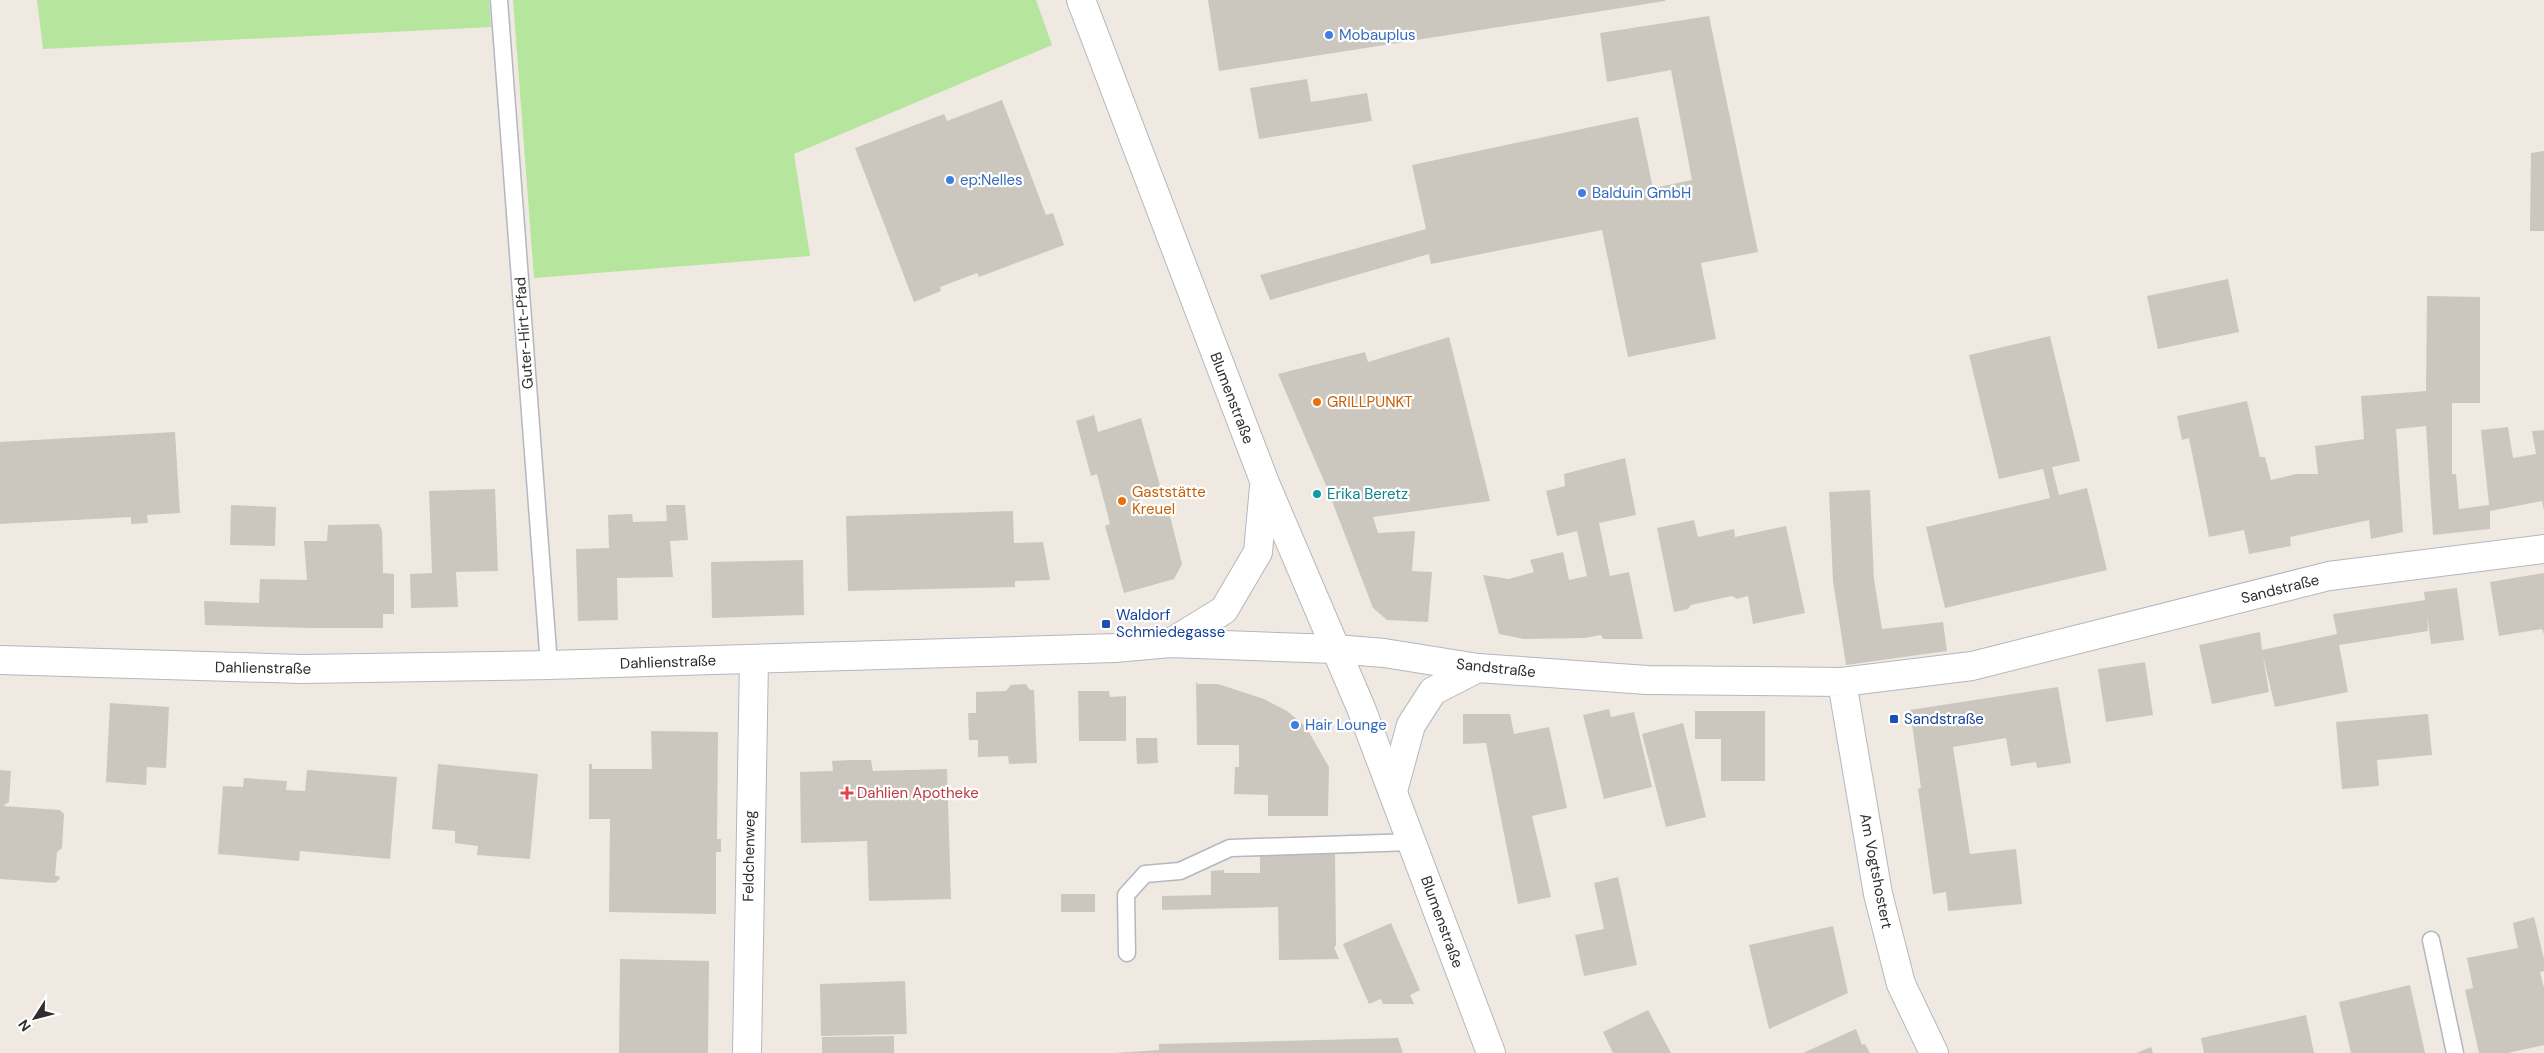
<svg xmlns="http://www.w3.org/2000/svg" width="2544" height="1053" font-family="'DM Sans',sans-serif">
	<style>
		.green { fill: #b6e59e }
		.building { fill: #cbc7bf }
		.lines { fill: none; stroke-linecap: round; stroke-linejoin: round }
		.service-casing { stroke: #b4b7c1; stroke-width: 19 }
		.minor-casing { stroke: #b4b7c1; stroke-width: 30 }
		.secondary-casing { stroke: #b4b7c1; stroke-width: 30 }
		.service { stroke: #fff; stroke-width: 16 }
		.minor { stroke: #fff; stroke-width: 28 }
		.secondary { stroke: #fff; stroke-width: 28 }
		.shop-dot { fill: #3f7fe0; stroke: #fff; stroke-width: 2 }
		.food-dot { fill: #e8710a; stroke: #fff; stroke-width: 2 }
		.culture-dot { fill: #0f9aa8; stroke: #fff; stroke-width: 2 }
		.transit-dot { fill: #1a4fb4; stroke: #fff; stroke-width: 2 }
		.health-dot { fill: #e0444e; stroke: #fff; stroke-width: 2 }
		.labels { text-anchor: middle; stroke-width: 4.5; stroke-linejoin: round; paint-order: stroke }
		.shop-label { font-size: 15px; fill: #366cbe; stroke: #fff; text-anchor: start }
		.street-label { font-size: 15px; fill: #2e2e2e; stroke: #fff }
		.food-label { font-size: 15px; fill: #c56008; stroke: #fff; text-anchor: start }
		.culture-label { font-size: 15px; fill: #0d838f; stroke: #fff; text-anchor: start }
		.transit-label { font-size: 15px; fill: #164399; stroke: #fff; text-anchor: start }
		.health-label { font-size: 15px; fill: #be3a42; stroke: #fff; text-anchor: start }
	</style>
	<rect width="100%" height="100%" fill="#efe9e1"/>
	<path class="green" d="M37 0H489L491 27 43 49Z
		M513 0H1036L1052 45 794 154 810 256 534 278Z"/>
	<path class="building" d="M1208 0H1665V1L1219 71Z
		M1709 16 1758 252 1701 263 1716 339 1628 357 1602 230 1431 264 1429 254 1270 300 1260 275 1426 229 1412 165 1638 117 1653 188 1692 180 1671 70 1607 82 1600 33Z
		M1307 79 1311 102 1367 93 1372 121 1259 139 1250 88Z
		M1002 100 1046 215 1053 213 1064 245 979 277 977 273 940 287 941 291 914 302 855 148 944 114 947 121Z
		M2544 151V231H2530L2531 153Z
		M2228 279 2239 332 2158 349 2147 296Z
		M2427 296 2480 297V403H2452V474H2456L2459 509 2489 505 2481 430 2508 427 2513 458 2536 454 2532 431 2544 430V511L2542 501 2490 511V529L2433 535 2426 426 2396 429 2403 532 2371 539 2369 520 2290 537 2291 546 2249 554 2244 530 2209 537 2189 438 2182 440 2177 416 2247 401 2260 457H2265L2271 480 2296 474H2318L2315 446 2364 439 2361 396 2426 391Z
		M2050 336 2080 461 2052 467 2059 495 2087 488 2107 570 1945 608 1926 527 2050 498 2043 469 1999 479 1969 355Z
		M1449 337 1490 501 1373 517 1378 533 1415 531 1412 571 1432 572 1428 622 1387 620 1373 608 1327 488 1278 374 1365 352 1368 362Z
		M1094 415 1098 432 1141 418 1161 489 1138 495 1144 514 1168 508 1182 564 1174 579 1124 593 1105 526 1110 524 1097 474 1091 476 1076 421Z
		M175 432 180 513 147 515 148 523 131 524V517L0 524V442Z
		M1625 458 1636 515 1599 523 1610 576 1629 572 1643 639H1603L1601 635 1584 638 1524 639 1499 634 1483 575 1509 579 1534 572 1530 560 1563 552 1569 580 1587 576 1577 531 1557 536 1546 491 1565 486 1564 474Z
		M495 489 498 571 456 572 458 607 411 608 410 574 432 573 429 491Z
		M1870 490 1874 579 1882 629 1943 622 1947 651 1846 665 1833 581 1829 492Z
		M231 505 276 507 275 546 230 545Z
		M666 505H685L688 540 670 541 673 577 617 578 618 620 578 621 576 549 609 548 608 515 632 514 633 522 667 521Z
		M1013 511 1014 543 1043 542 1050 580 1015 581V587L848 591 846 516Z
		M1694 520 1698 537 1734 529 1735 537 1786 526 1805 613 1753 624 1748 596 1737 599 1732 596 1691 605 1688 609 1674 612 1657 528Z
		M379 524 382 531 383 573 394 574V614H383V628H311L205 625 204 601 259 603 260 579 307 580 304 541H327L328 525Z
		M803 560 804 615 712 618 711 562Z
		M2544 573V634L2542 629 2499 636 2490 582Z
		M2457 588 2464 640 2431 644 2427 616 2428 631 2339 645 2348 692 2275 707 2263 656 2269 692 2212 704 2199 645 2260 632 2262 650 2337 634 2333 614 2425 600 2424 592Z
		M2145 662 2153 715 2106 722 2098 669Z
		M1196 682 1198 684H1218L1264 699 1287 711 1306 727 1329 767 1328 816H1268V795L1234 794 1235 767H1239V745H1197Z
		M1026 684 1030 690H1034L1037 763 1009 764 1008 756 978 757V740H969L968 713H976V692L1006 691 1011 685Z
		M2058 687 2071 763 2037 768 2036 762 2011 766 2006 738 1953 747 1970 854 2016 849 2022 904 1948 911 1946 892 1933 894 1918 789 1921 788 1910 710Z
		M1078 691H1109L1110 697 1126 696V741H1079Z
		M110 703 169 707 166 768 147 767 146 785 106 782Z
		M1609 709 1611 717 1634 712 1652 787 1604 799 1583 715Z
		M1695 711H1765V781H1721V739H1695Z
		M1463 714H1510L1514 734 1549 727 1567 808 1532 816 1551 897 1518 904 1486 743 1463 744Z
		M2428 714 2432 755 2377 760 2379 786 2342 789 2336 722Z
		M1683 723 1706 817 1666 827 1642 734Z
		M651 731 718 732 717 839H721V852H716V914L609 912 610 819H589V764H592V769H652Z
		M1136 738H1157L1158 763 1137 764Z
		M851 760H871L873 771 947 769 951 899 869 901 867 841 801 843 800 772 833 771 832 761Z
		M438 764 538 774 530 859 477 855 478 846 455 843V831L432 829Z
		M0 770 11 771 9 802 3 806 60 810 64 814 62 848 57 852 55 876H59L60 879 55 883 0 879Z
		M307 770 397 777 390 859 300 851 299 861 218 854 223 786 243 787 244 778 287 781 286 790 305 791Z
		M1335 852 1336 946 1334 947 1339 959 1279 960 1278 907 1162 910V896L1211 895V871L1224 870V873H1260V853Z
		M1618 877 1637 965 1584 976 1575 935 1604 929 1594 883Z
		M1061 894H1095V912H1061Z
		M2534 917 2544 959V971L2540 972 2544 988V1045L2508 1053H2479L2465 990 2473 988 2467 958 2518 948 2513 923Z
		M1391 923 1420 990 1410 995 1414 1004H1383L1381 999 1369 1004 1343 944Z
		M1833 926 1848 993 1769 1029 1749 945Z
		M620 959 709 961 708 1053H619Z
		M905 981 907 1034 821 1036 820 984Z
		M2410 985 2425 1053H2351L2339 1002Z
		M1648 1010 1671 1053H1613L1603 1032Z
		M2306 1015 2314 1053H2204L2201 1038Z
		M1856 1029 1862 1045 1865 1044 1870 1053H1803Z
		M894 1036V1053H822V1037Z
		M1398 1038 1403 1053H1115L1159 1050V1044Z
		M2151 1047 2153 1053H2136Z"/>
	<g class="lines">
		<g class="service-casing">
			<path id="service" d="M499 0 549 665
				M2431 940 2455 1053
				M1127 953 1126 895 1145 874 1180 871 1230 848 1413 842"/>
		</g>
		<g class="minor-casing">
			<path id="minor" d="M1335 649 1384 653 1478 668 1647 680 1842 682 1972 666 2329 576 2544 549
				M1842 682 1878 894 1901 984 1934 1053
				M1393 791 1411 725 1433 691 1478 668
				M747 1053 754 660"/>
		</g>
		<g class="secondary-casing">
			<path id="secondary" d="M1081 0 1265 483 1361 708 1491 1053
				M1170 643 1224 610 1258 552 1264 487
				M0 660 302 669 549 665 1115 648 1170 643 1335 649"/>
		</g>
		<use href="#service" class="service"/>
		<use href="#minor" class="minor"/>
		<use href="#secondary" class="secondary"/>
	</g>
	<g class="shop-dot">
		<circle cx="1329" cy="35" r="5"/>
		<circle cx="950" cy="180" r="5"/>
		<circle cx="1582" cy="193" r="5"/>
		<circle cx="1295" cy="725" r="5"/>
	</g>
	<g class="food-dot">
		<circle cx="1317" cy="402" r="5"/>
		<circle cx="1122" cy="501" r="5"/>
	</g>
	<circle class="culture-dot" cx="1317" cy="494" r="5"/>
	<g class="transit-dot">
		<rect x="1101" y="619" width="10" height="10" rx="2.5"/>
		<rect x="1889" y="714" width="10" height="10" rx="2.5"/>
	</g>
	<path class="health-dot" d="M844.5 785.5h5v5h5v5h-5v5h-5v-5h-5v-5h5z"/>
	<g class="labels">
		<g class="shop-label">
			<text x="1339" y="40">Mobauplus</text>
			<text x="960" y="185">ep:Nelles</text>
			<text x="1592" y="198">Balduin GmbH</text>
			<text x="1305" y="730">Hair Lounge</text>
		</g>
		<g class="street-label">
			<text transform="translate(524 333) rotate(-94)" y="5">Guter-Hirt-Pfad</text>
			<text transform="translate(1232 398) rotate(69)" y="5">Blumenstraße</text>
			<text transform="translate(2280 589) rotate(-14)" y="5">Sandstraße</text>
			<text transform="translate(668 662) rotate(-2)" y="5">Dahlienstraße</text>
			<text transform="translate(263 668) rotate(1)" y="5">Dahlienstraße</text>
			<text transform="translate(1496 668) rotate(6)" y="5">Sandstraße</text>
			<text transform="translate(749 856) rotate(-89)" y="5">Feldchenweg</text>
			<text transform="translate(1876 871) rotate(79)" y="5">Am Vogtshostert</text>
			<text transform="translate(1442 922) rotate(70)" y="5">Blumenstraße</text>
		</g>
		<g class="food-label">
			<text x="1327" y="407">GRILLPUNKT</text>
			<text x="1132" y="497">Gaststätte<tspan x="1132" dy="17">Kreuel</tspan></text>
		</g>
		<g class="culture-label">
			<text x="1327" y="499">Erika Beretz</text>
		</g>
		<g class="transit-label">
			<text x="1116" y="620">Waldorf<tspan x="1116" dy="17">Schmiedegasse</tspan></text>
			<text x="1904" y="724">Sandstraße</text>
		</g>
		<g class="health-label">
			<text x="857" y="798">Dahlien Apotheke</text>
		</g>
	</g>
	<g transform="translate(35 1018) rotate(234)" stroke="#ffffff" stroke-width="4" paint-order="stroke">
	<path d="M0-4L9 19L0 12L-9 19Z" fill="#2e2e2e"/>
	<text y="-8" font-size="14" font-weight="bold" text-anchor="middle" fill="#2e2e2e">N</text>
	</g>
</svg>
